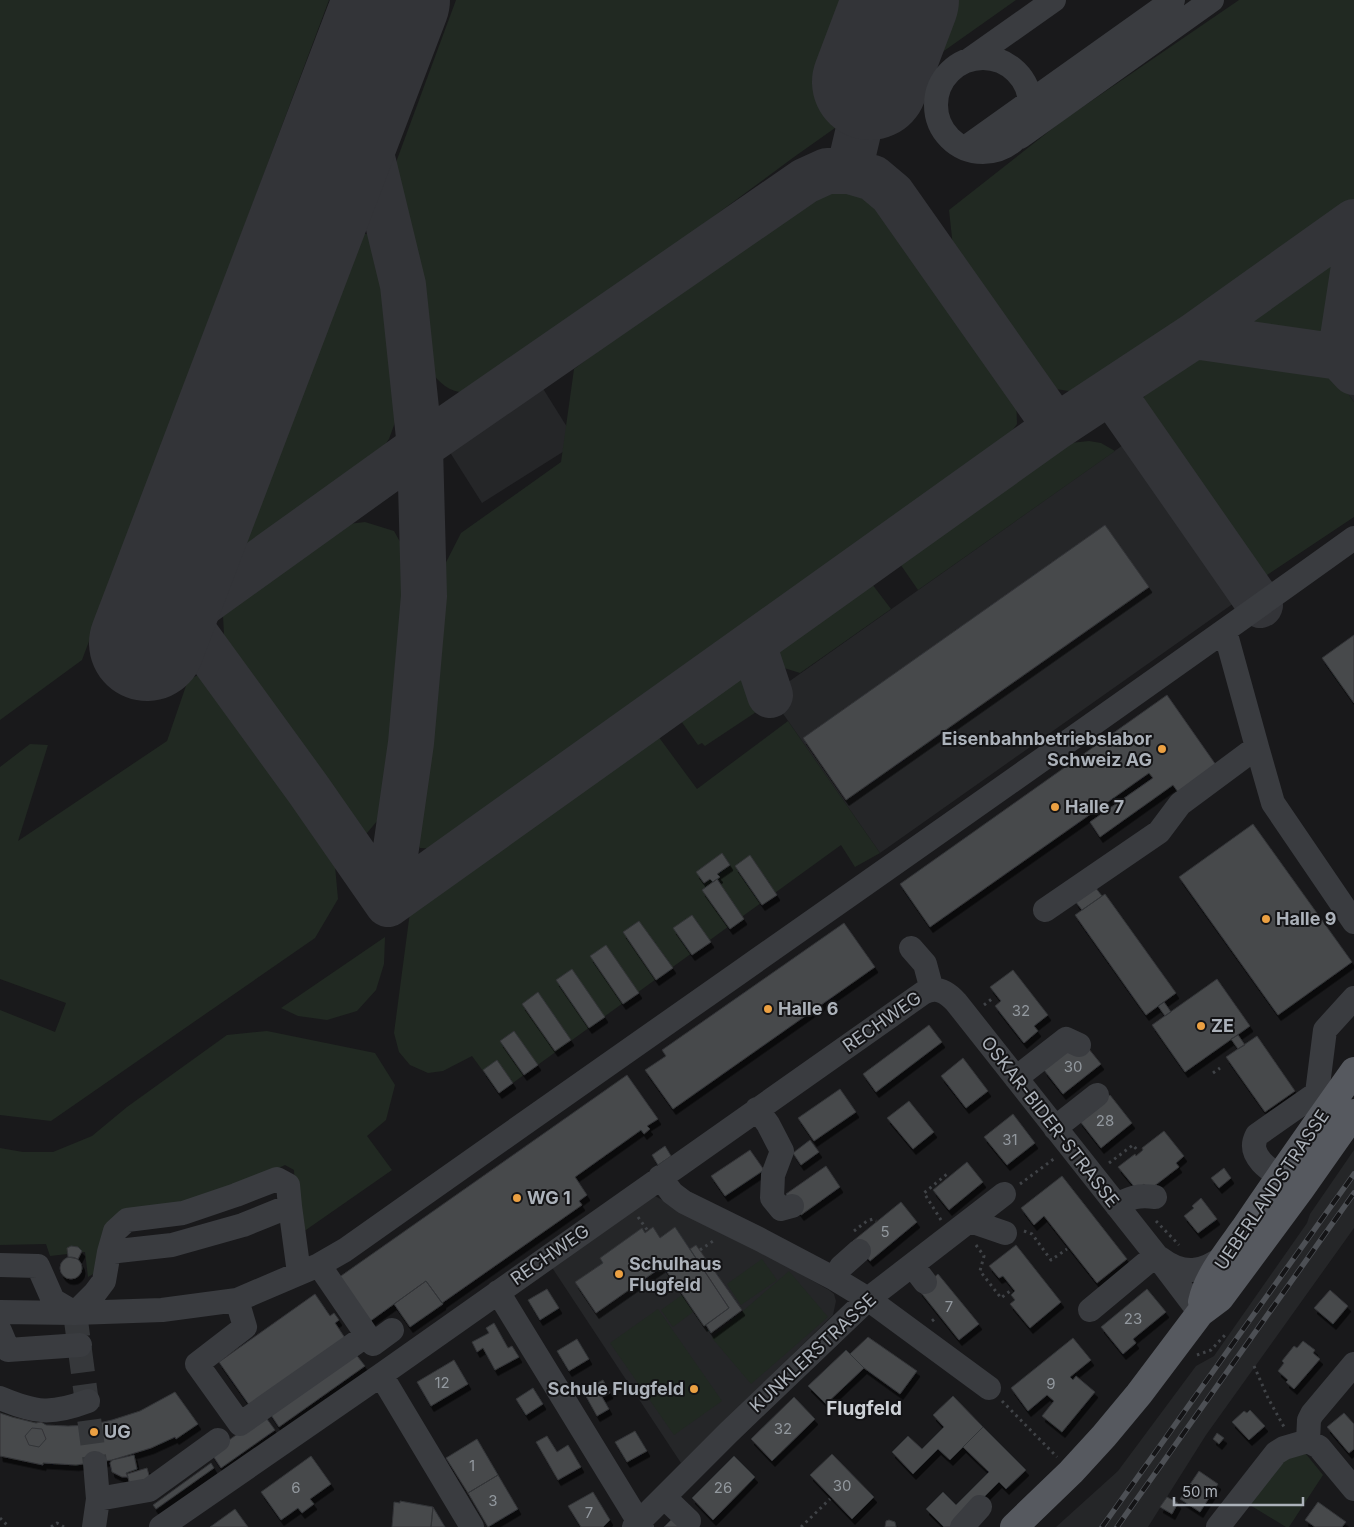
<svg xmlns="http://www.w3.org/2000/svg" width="1354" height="1527" font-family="Inter,sans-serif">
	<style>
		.built { fill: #252628 }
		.green { fill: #212922 }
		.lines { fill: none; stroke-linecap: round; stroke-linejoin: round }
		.taxiway { stroke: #333438; stroke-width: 46 }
		.runway { stroke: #333438; stroke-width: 116 }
		.building { fill: #46484b; stroke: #333437; filter: url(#shadow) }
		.minor-tunnel { stroke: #36383b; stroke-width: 24; stroke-dasharray: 24 12; stroke-linecap: butt }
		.path { stroke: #404347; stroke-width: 3; stroke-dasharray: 2.5 4; stroke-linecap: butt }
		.minor { stroke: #3a3c40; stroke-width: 24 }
		.major { stroke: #56595f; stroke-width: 28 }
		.rail-casing { stroke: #4d5055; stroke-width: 5.5 }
		.rail { stroke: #141416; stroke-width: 4; stroke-dasharray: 11; stroke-linecap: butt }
		.poi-dot { fill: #eba042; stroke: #141416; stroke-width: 2 }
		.labels { text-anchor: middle; stroke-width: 4; stroke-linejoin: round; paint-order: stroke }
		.number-label { font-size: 15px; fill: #92989e }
		.poi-label { font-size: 18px; font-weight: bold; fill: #acb2ba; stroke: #141416; text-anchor: start }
		.street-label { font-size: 18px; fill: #acb2ba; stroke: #141416 }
		.neighbourhood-label { font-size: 19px; font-weight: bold; fill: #cdd1d6; stroke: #141416 }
	</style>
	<defs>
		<filter id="shadow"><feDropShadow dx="3" dy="5.5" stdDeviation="0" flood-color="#0009"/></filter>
	</defs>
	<rect width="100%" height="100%" fill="#19191b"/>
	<path class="built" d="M532 371 577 443 482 503 439 435Z
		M1354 374V402L1341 384Z
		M1140 433 1251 591 880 853 770 695Z
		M1354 1150V1228L1206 1435 1148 1527H1056L1118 1471 1196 1366 1214 1356 1307 1223 1310 1214Z
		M653 1195 783 1264 829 1290 834 1294 836 1301 833 1315 681 1463 551 1266Z"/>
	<path class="green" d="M0 0H329L82 660 0 720Z
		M456 0H1016L794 157 480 389C459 398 441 388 430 369L395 165Z
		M1239 0H1354V205L1101 384 1075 392 1056 389 1043 380 1000 323 954 256 949 210 1062 121Z
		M852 191 889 211 1016 395 1017 424 992 458 443 849 420 848 407 824 424 726 439 576 461 533 561 462 574 369 806 196Z
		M352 234H370L387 304 402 403 389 439 369 468 249 555 238 554Z
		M1354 237V374L1341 384 1354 402V517L1252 585 1143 427 1142 400 1156 380Z
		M1089 441 1101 443 1115 451 918 590 896 558 1061 444Z
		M365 522 394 531 409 558 407 670 383 814 367 833 350 829 225 653 223 616 242 589 340 525Z
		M869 580 891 609 800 673 781 667 776 658 783 640Z
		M202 673 334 855 338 899 315 938 51 1121 0 1115V1010L55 1032 66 1003 0 979V767L30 744 48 745 18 841 167 741 188 680Z
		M748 679 758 683 770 695 764 698 768 704 705 746 702 743 698 745 681 721 685 718 681 714 730 681Z
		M788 721 880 853 855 867 841 845 499 1093 472 1056 443 1071 428 1073 410 1065 399 1052 394 1033 410 912 655 732 697 789Z
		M385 937 384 964 376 990 357 1011 327 1020 298 1016 281 1008Z
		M267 1031 375 1053 395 1085 386 1120 367 1136 392 1170 303 1232 296 1223 294 1170 285 1165 229 1192 114 1217 97 1272 88 1277 85 1252 50 1256 46 1244 0 1245V1148L23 1152H53L92 1136 127 1107 227 1035Z
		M762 1259 777 1280 741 1305 727 1284Z
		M789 1271 828 1317 751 1384 712 1338Z
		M682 1295 693 1312 673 1327 661 1310Z
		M658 1309 722 1401 674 1435 610 1343Z
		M1306 1454 1323 1475 1289 1527H1286L1245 1502 1281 1457Z"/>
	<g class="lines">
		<path class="taxiway" d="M370 59 364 106 368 141 403 285 420 447 424 596 411 743 388 904
			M849 171 870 82
			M1354 266 1340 357 1354 372
			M1194 336 1340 357
			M1111 391 1260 605
			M183 617 308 789 388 904
			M147 643 420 447 805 181 827 171H849L873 178 892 194 1056 427
			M753 644 770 695
			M388 904 1056 427 1194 336 1354 222"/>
		<path class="runway" d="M870 82 901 0
			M147 643 392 0"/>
	</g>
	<path class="building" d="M1105 525 1149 587 846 800 803 738Z
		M1354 635V703L1322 658Z
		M1167 695 1216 765 1178 792 1173 785 1100 837 1090 822 1153 778 1149 773 930 927 900 884Z
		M1253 824 1352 962 1278 1015 1179 877Z
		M722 853 730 865 717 874 720 877 713 882 710 879 704 883 696 872Z
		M750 855 777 895 762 905 735 866Z
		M717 879 744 919 730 929 702 890Z
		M1095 887 1102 896 1082 910 1075 901Z
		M1105 894 1176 993 1146 1015 1075 915Z
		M692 915 711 942 692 955 673 928Z
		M639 921 673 968 656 980 623 932Z
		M844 923 875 967 673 1109 645 1070 666 1056 662 1050Z
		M606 945 639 993 623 1004 590 956Z
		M572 969 605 1017 589 1028 556 980Z
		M1013 970 1048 1015 1034 1026 1038 1031 1024 1043 995 1006 1001 1001 990 987Z
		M1217 979 1250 1026 1185 1072 1152 1025Z
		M538 992 571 1040 555 1051 522 1004Z
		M1164 1002 1171 1012 1165 1016 1158 1006Z
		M929 1025 942 1042 876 1092 863 1074Z
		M514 1031 538 1065 524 1075 500 1041Z
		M1238 1035 1245 1045 1238 1049 1231 1039Z
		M1257 1036 1295 1091 1265 1112 1226 1057Z
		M1084 1043 1101 1064 1063 1094 1044 1070 1074 1046Z
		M963 1058 988 1091 966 1108 941 1076Z
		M497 1060 513 1083 499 1093 483 1070Z
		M627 1075 658 1119 647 1126 650 1129 644 1134 641 1130 575 1177 587 1195 579 1201 582 1205 442 1303 426 1281 369 1322 338 1278Z
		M840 1089 856 1112 814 1141 798 1118Z
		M1110 1095 1132 1123 1101 1148 1079 1120Z
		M909 1101 934 1132 913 1149 887 1118Z
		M1013 1114 1035 1143 1007 1165 984 1137Z
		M1164 1131 1184 1156 1176 1163 1179 1167 1149 1190 1144 1184 1137 1190 1118 1167 1135 1154 1136 1156 1143 1150 1142 1148Z
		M810 1140 819 1152 801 1165 793 1153Z
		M665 1146 671 1156 658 1165 652 1155Z
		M750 1150 764 1170 725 1196 711 1176Z
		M967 1162 983 1182 949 1210 933 1190Z
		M826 1166 840 1187 801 1215 786 1194Z
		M1224 1168 1231 1178 1219 1188 1211 1178Z
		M1062 1176 1127 1259 1097 1283 1044 1216 1034 1225 1021 1208Z
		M1201 1198 1217 1219 1198 1233 1184 1216 1194 1208 1192 1206Z
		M901 1202 917 1222 870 1261 853 1241Z
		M653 1227 660 1238 675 1227 729 1308 704 1326 663 1266 596 1313 575 1282 603 1263 600 1258 642 1228 645 1233Z
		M696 1245 742 1310 711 1333 706 1325 729 1308 690 1249Z
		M1016 1245 1061 1302 1030 1328 1010 1304 1015 1300 1011 1295 1015 1291 1003 1276 999 1278 989 1266Z
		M71 1246 78 1247 82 1251 78 1259 68 1257 67 1248Z
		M60 1268a11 11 0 1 1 22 0a11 11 0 1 1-22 0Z
		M938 1274 979 1324 959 1340 919 1290Z
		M426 1281 443 1304 410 1327 394 1304Z
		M547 1289 559 1308 540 1320 528 1300Z
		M1147 1289 1166 1312 1133 1339 1136 1343 1123 1354 1101 1327Z
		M1330 1290 1348 1306 1333 1324 1314 1308Z
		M315 1294 330 1316 334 1313 339 1320 335 1323 345 1338 250 1406 219 1362Z
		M494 1323 508 1348 512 1346 519 1357 495 1370 483 1348 477 1352 472 1342 489 1333 486 1328Z
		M868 1337 917 1371 900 1394 864 1368 850 1354Z
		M1073 1338 1091 1360 1070 1377 1073 1380 1076 1376 1095 1392 1062 1432 1042 1416 1054 1401 1047 1395 1028 1411 1011 1388Z
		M577 1339 589 1359 569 1371 557 1351Z
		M1303 1341 1315 1350 1313 1353 1320 1359 1294 1389 1286 1382 1288 1380 1278 1371 1284 1363 1282 1361 1294 1346 1297 1348Z
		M846 1350 864 1368 826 1404 808 1386Z
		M354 1352 365 1366 279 1427 269 1412Z
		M454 1360 468 1384 431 1406 417 1382Z
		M603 1380 610 1393 602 1397 609 1409 597 1416 583 1391Z
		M533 1388 543 1404 526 1415 516 1399Z
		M175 1392 198 1424 176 1439 175 1437 151 1448 112 1460 76 1465 43 1463V1465L0 1456V1413L12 1417 36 1423 41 1422 46 1425 68 1426 90 1425 112 1420 140 1411Z
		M953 1396 983 1427 950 1460 938 1449 913 1474 892 1452 908 1436 922 1449 944 1427 933 1415Z
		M794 1397 815 1419 772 1461 751 1439Z
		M1250 1410 1265 1426 1249 1440 1232 1422 1244 1411 1247 1413Z
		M1344 1413 1354 1424V1449L1349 1453 1327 1427Z
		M264 1415 275 1430 221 1468 211 1453Z
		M983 1427 1026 1470 1006 1489 999 1482 954 1527H944L926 1509 943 1492 956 1505 989 1472 963 1447Z
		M32 1428 42 1429 46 1439 39 1447 29 1445 25 1436Z
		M635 1431 647 1451 627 1462 615 1442Z
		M1217 1433 1224 1438 1219 1444 1213 1439Z
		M547 1436 557 1452 568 1445 581 1467 558 1480 536 1442Z
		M477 1439 498 1475 468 1493 446 1458Z
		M832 1454 874 1497 852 1519 810 1475Z
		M134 1455 137 1469 126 1473 128 1477H122L112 1472 110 1463 112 1460Z
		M311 1456 331 1484 310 1499 314 1504 302 1513 298 1508 281 1520 261 1492Z
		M734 1456 755 1477 713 1520 692 1498Z
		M211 1463 214 1468 156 1509 153 1505Z
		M147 1468 150 1479 130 1485 127 1474Z
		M1199 1471 1218 1484 1200 1512 1180 1499Z
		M498 1475 518 1509 488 1527 468 1493Z
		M593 1492 610 1520 603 1527H581L568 1506Z
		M1167 1497 1178 1503 1172 1514 1160 1507Z
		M400 1501 433 1507 431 1527H392L394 1502 400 1503Z
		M1318 1502 1346 1522 1342 1527H1315L1305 1520Z
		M433 1507 445 1527H431Z
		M235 1509 248 1527H210Z
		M678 1513 692 1527H664Z
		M889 1520 895 1522 896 1527H885L886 1521Z"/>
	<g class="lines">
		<path class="minor-tunnel" d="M75 1313 95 1463"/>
		<path class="path" d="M984 1005 993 998
			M1213 1073 1220 1068
			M1109 1163 1133 1145 1138 1151
			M1020 1184 1055 1158
			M638 1217 648 1231
			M941 1220 924 1193 947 1174 949 1175
			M1156 1221 1179 1245
			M854 1231 867 1221 873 1219 876 1221
			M1024 1231 1032 1234 1051 1260 1067 1249
			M976 1245 984 1256 980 1271 1001 1298 1010 1291
			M700 1250 716 1239
			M932 1321 937 1317
			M1197 1355 1211 1350 1225 1335
			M1254 1366 1268 1398 1284 1427
			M1002 1401 1057 1457
			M0 1518 9 1527
			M51 1527 57 1523 64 1527
			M801 1527 830 1499"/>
		<path class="minor" d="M936 105a47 47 0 1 1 94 0a47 47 0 1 1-94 0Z
			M969 60 1054 0
			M1020 137 1212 0
			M965 148 1173 0
			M1257 747 1273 803 1354 922
			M1045 910 1159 832 1180 804 1257 747 1225 631
			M911 948 925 964 932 990
			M1016 1078 1066 1039 1079 1045
			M757 1109 768 1124 782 1151 773 1175 772 1198 781 1209 792 1206
			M1055 1128 1097 1095
			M660 1177 672 1193 684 1202 761 1240 835 1279 868 1299 989 1388
			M1295 1186C1278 1175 1244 1159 1257 1135L1317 1093 1325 1030 1354 998
			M1117 1206C1129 1197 1139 1195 1155 1197
			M970 1221 1005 1233
			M109 1252 115 1231 127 1220 183 1213 236 1195 277 1179 288 1185 290 1206
			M1160 1258C1184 1276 1202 1273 1226 1255
			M0 1265 38 1266 53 1300 75 1313
			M319 1265 373 1344 392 1330
			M912 1265 925 1282
			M835 1279 841 1267 859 1251
			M498 1292 642 1527
			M237 1300 245 1327 197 1364 240 1424 367 1335
			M1090 1310 1156 1255
			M0 1312 75 1313 162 1310 237 1300 319 1265 345 1250C681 1012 1020 778 1354 538
			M75 1313 95 1293 104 1281 109 1252 172 1245 243 1225 290 1206 299 1273
			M0 1331 8 1350 80 1345
			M381 1375 472 1527
			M0 1398C36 1413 51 1415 88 1401
			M1308 1441 1309 1420 1312 1414 1354 1364
			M1308 1441 1319 1447 1354 1489
			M664 1497 689 1521
			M98 1499 149 1490 218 1440
			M94 1527 98 1499 95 1463
			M161 1527 381 1375 923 993C936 986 946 991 956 1002L1156 1255 1200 1313
			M634 1527 729 1432 868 1299 1004 1194
			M962 1527 980 1507
			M1218 1527 1276 1453 1284 1448 1308 1441"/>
		<path class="major" d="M1202 1302C1207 1277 1229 1250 1244 1229 1280 1176 1317 1123 1354 1071
			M1014 1527 1071 1472 1104 1436 1139 1394 1200 1313 1220 1298 1300 1190 1354 1113"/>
		<g class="rail-casing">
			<path id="rail" d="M1102 1527 1354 1174
				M1117 1527 1354 1193"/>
		</g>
		<use href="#rail" class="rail"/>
	</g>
	<g class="poi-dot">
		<circle cx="1162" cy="749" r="5"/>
		<circle cx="1055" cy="807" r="5"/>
		<circle cx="1266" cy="919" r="5"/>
		<circle cx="768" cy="1009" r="5"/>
		<circle cx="1201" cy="1026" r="5"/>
		<circle cx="517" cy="1198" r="5"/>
		<circle cx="619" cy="1274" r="5"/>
		<circle cx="694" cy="1389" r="5"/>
		<circle cx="94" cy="1432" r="5"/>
	</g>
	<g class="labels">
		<g class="number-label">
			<text x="1021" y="1016">32</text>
			<text x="1073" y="1072">30</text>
			<text x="1105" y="1126">28</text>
			<text x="1010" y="1145">31</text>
			<text x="885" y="1237">5</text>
			<text x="949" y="1312">7</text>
			<text x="1133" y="1324">23</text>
			<text x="442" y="1388">12</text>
			<text x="1051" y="1389">9</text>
			<text x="783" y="1434">32</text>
			<text x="472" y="1471">1</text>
			<text x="842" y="1491">30</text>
			<text x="296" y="1493">6</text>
			<text x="723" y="1493">26</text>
			<text x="493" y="1506">3</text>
			<text x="589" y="1518">7</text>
		</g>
		<g class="poi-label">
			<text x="1152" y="745" text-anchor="end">Eisenbahnbetriebslabor<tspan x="1152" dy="21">Schweiz AG</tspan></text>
			<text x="1065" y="813">Halle 7</text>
			<text x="1276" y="925">Halle 9</text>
			<text x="778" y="1015">Halle 6</text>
			<text x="1211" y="1032">ZE</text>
			<text x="527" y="1204">WG 1</text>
			<text x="629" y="1270">Schulhaus<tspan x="629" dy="21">Flugfeld</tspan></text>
			<text x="684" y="1395" text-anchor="end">Schule Flugfeld</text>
			<text x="104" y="1438">UG</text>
		</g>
		<g class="street-label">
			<text transform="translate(882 1022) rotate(-35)" y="6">RECHWEG</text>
			<text transform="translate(1050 1122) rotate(52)" y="6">OSKAR-BIDER-STRASSE</text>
			<text transform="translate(1272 1190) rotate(-56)" y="6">UEBERLANDSTRASSE</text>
			<text transform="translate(550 1255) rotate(-35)" y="6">RECHWEG</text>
			<text transform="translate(813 1353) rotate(-43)" y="6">KUNKLERSTRASSE</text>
		</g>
		<g class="neighbourhood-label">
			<text x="864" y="1415">Flugfeld</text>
		</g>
	</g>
	<path d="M1174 1497v8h129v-8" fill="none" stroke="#acb2ba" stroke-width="2.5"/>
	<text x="1182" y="1497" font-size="15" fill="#acb2ba" stroke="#141416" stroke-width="4" paint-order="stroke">50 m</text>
</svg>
